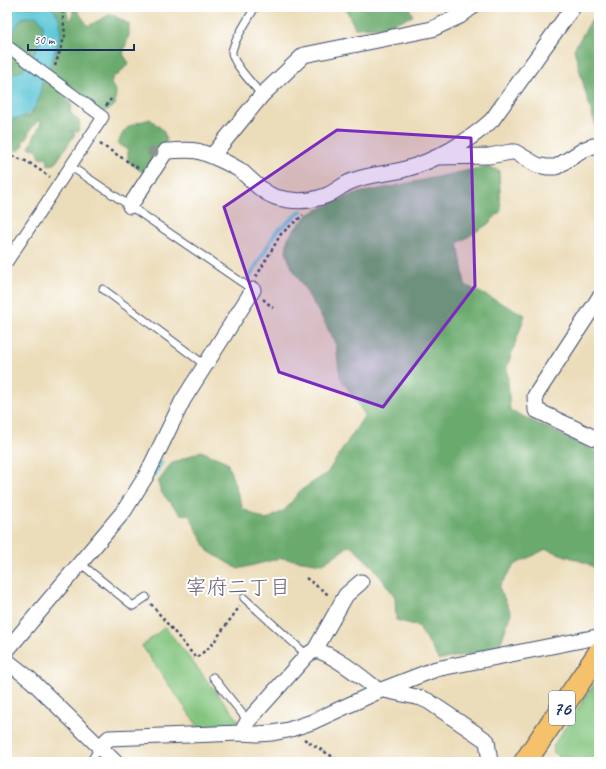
<svg xmlns="http://www.w3.org/2000/svg" width="606" height="769" font-family="Caveat,'Klee One',sans-serif">
	<style>
		.green { fill: #83c57e; stroke: #4f7a6e }
		.forest { fill: #6aaa6d; stroke: #426c66; fill-rule: evenodd }
		.water { fill: #5bc6d5; stroke: #3b7a9a }
		.lines { fill: none; stroke-linecap: round; stroke-linejoin: round }
		.stream { stroke: #5bc6d5; stroke-width: 4 }
		.service-casing { stroke: #3a496c; stroke-width: 9 }
		.pedestrian-casing { stroke: #3a496c; stroke-width: 13 }
		.minor-casing { stroke: #3a496c; stroke-width: 17 }
		.primary-casing { stroke: #3a496c; stroke-width: 24 }
		.path { stroke: #3a496c; stroke-width: 2.5; stroke-dasharray: 3 3; stroke-linecap: butt }
		.service { stroke: #fff; stroke-width: 7 }
		.pedestrian { stroke: #fff; stroke-width: 11 }
		.minor { stroke: #fff; stroke-width: 15 }
		.primary { stroke: #f5c16b; stroke-width: 22 }
		.tree { fill: #8a968d }
		.marked { fill: #7b2cbf; fill-opacity: 0.2; stroke: #7b2cbf; stroke-width: 3; stroke-linejoin: round }
		.labels { text-anchor: middle; stroke-width: 4; stroke-linejoin: round; paint-order: stroke }
		.shield { fill: #fff; stroke: #5f6d8e; stroke-width: 1 }
		.shield-label { font-size: 19px; font-weight: bold; fill: #1b2f5e }
		.neighbourhood-label { font-size: 21px; fill: #665d74; stroke: #fff }
	</style>
	<rect width="100%" height="100%" fill="#fff"/>
	<filter id="ink" filterUnits="userSpaceOnUse"><feTurbulence type="fractalNoise" baseFrequency=".025" numOctaves="2"/><feDisplacementMap in="SourceGraphic" scale="8" xChannelSelector="R" yChannelSelector="G"/><feConvolveMatrix kernelMatrix="1 2 1 2 8 2 1 2 1" color-interpolation-filters="sRGB"/></filter>
	<filter id="wash" filterUnits="userSpaceOnUse"><feTurbulence type="fractalNoise" baseFrequency=".012" numOctaves="4" result="noise"/><feDisplacementMap in="SourceGraphic" scale="16" xChannelSelector="R" yChannelSelector="G"/><feGaussianBlur stdDeviation="0.9" result="paint"/><feColorMatrix in="noise" values="0 0 0 0 0 0 0 0 0 0 0 0 0 0 0 0 0 1.4 0 .05"/><feComposite in="paint" operator="in"/></filter>
	<g filter="url(#wash)">
		<rect width="100%" height="100%" fill="#ecddba"/>
		<path class="green" d="M165 627 240 722 238 726 199 728 142 646Z
			M596 681H599V762H564L554 753 553 746Z"/>
		<path class="forest" d="M7 7H68L67 13 70 21 73 16 72 7H75L88 26 111 14 129 24V35L123 54 129 63 118 75 113 76 111 84 116 91 115 105 108 110 100 113 78 101 83 93 73 87 61 93 72 105 70 112 80 122 78 132 71 131 75 134 55 164 48 165 47 157 40 158 37 149 29 148 41 123 38 120 29 132 27 139 22 141 24 146 18 151 14 149 10 151 7 147V110L22 114 29 117 34 109 29 97 7 91ZM42 40 56 42V57L49 52 27 64Z
			M345 7H409L413 16 383 27 355 28Z
			M598 7H599V131H597L586 94 574 49 597 11Z
			M150 119 163 130 167 140 146 175 128 161V150L118 144C125 124 131 125 150 119Z
			M485 167 499 170 501 211 488 224 458 243 465 285 525 315 507 367 510 410 599 453V570L586 563 546 549 514 565 499 587 511 613 499 648 439 660 418 626 396 620 395 597 374 568 350 545 323 564 281 558 238 569 208 551 189 515 180 514 161 492 158 482 171 464 201 451 227 462 243 509 266 520 285 510 300 491 327 473 365 415 340 377 336 345 324 321 290 264 286 251 288 238 299 224 309 214 353 194 390 187Z"/>
		<path class="water" d="M7 7H50C74 23 50 61 43 81 40 89 40 100 34 108 27 117 18 120 7 118V74C13 74 20 73 24 68 31 61 45 36 43 26 42 21 39 19 36 16L23 17 17 24 7 48Z"/>
		<g class="lines">
			<path class="stream" d="M249 278 276 232 301 211
				M154 475 162 462"/>
		</g>
	</g>
	<g filter="url(#ink)">
		<g class="lines">
			<g class="service-casing">
				<path id="service" d="M255 7C250 17 233 41 232 52 231 61 255 87 262 95
					M70 166 130 206 253 290
					M103 289 205 365
					M80 563 133 606 146 597
					M244 598 307 655
					M213 677 248 721
					M90 762 99 748"/>
			</g>
			<g class="pedestrian-casing">
				<path id="pedestrian" d="M7 46 103 117 7 262"/>
			</g>
			<g class="minor-casing">
				<path id="minor" d="M212 156 262 95 304 55 432 29 460 16 472 7
					M438 157 489 156 511 152H515L537 165 547 167H556L585 149 593 146H599
					M130 206 166 151C176 151 187 149 197 151 209 154 231 164 241 171 252 180 261 192 275 197 292 202 309 202 325 196 336 192 344 183 355 180 370 174 387 174 402 170 434 162 468 142 492 120L573 7
					M599 298 535 396 536 410 599 440
					M7 650 124 511 146 476 183 400 253 290
					M315 650 346 595 361 582
					M7 661 31 680 115 762
					M384 690 421 698 428 701 487 741 490 762
					M241 733 248 721 307 655 315 650C334 654 364 679 379 691
					M99 748 109 738 241 733 257 734 272 733 288 730 312 722 379 691 436 669 597 637 599 639"/>
			</g>
			<g class="primary-casing">
				<path id="primary" d="M525 762 599 653"/>
			</g>
			<path class="path" d="M55 66 65 35 62 7
				M106 106 111 99
				M100 144 138 168
				M7 154 28 162 50 177
				M256 277 281 234 303 215
				M263 299 273 308
				M306 578 330 596
				M151 604 196 658 211 646 240 606
				M304 739 341 762"/>
			<use href="#service" class="service"/>
			<use href="#pedestrian" class="pedestrian"/>
			<use href="#minor" class="minor"/>
			<use href="#primary" class="primary"/>
		</g>
		<circle class="tree" cx="153" cy="152" r="5.5"/>
	</g>
	<path class="marked" d="M337 130 471 138 475 286 383 407 279 372 224 207Z"/>
	<g class="labels">
		<rect class="shield" x="549" y="691" width="26" height="34" rx="3"/>
		<g class="shield-label">
			<text x="562" y="715">76</text>
		</g>
		<g class="neighbourhood-label">
			<text x="238" y="594">宰府二丁目</text>
		</g>
	</g>
	<rect width="606" height="769" fill="none" stroke="#fff" stroke-width="24"/>
	<path d="M28 44v6h106v-6" fill="none" stroke="#1b2f5e" stroke-width="2"/>
	<text x="34" y="44" font-size="12" fill="#1b2f5e" stroke="#ffffff" stroke-width="3" paint-order="stroke">50 m</text>
</svg>
